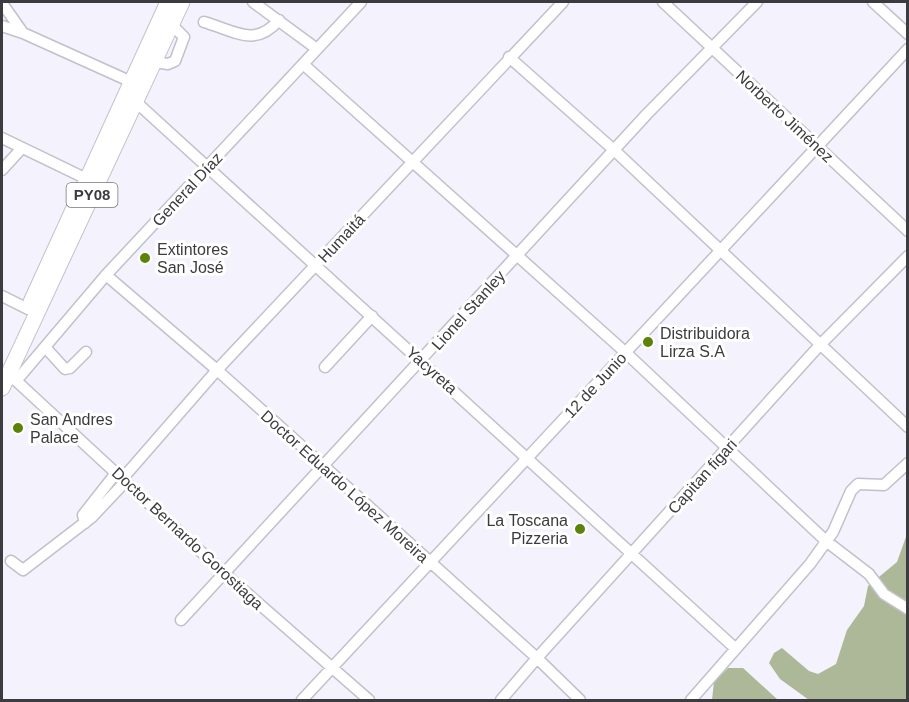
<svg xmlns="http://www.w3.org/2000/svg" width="909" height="702" font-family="Helvetica,sans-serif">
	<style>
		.forest { fill: #acb898 }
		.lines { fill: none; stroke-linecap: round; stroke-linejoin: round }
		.minor-casing { stroke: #c1c1cb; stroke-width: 13 }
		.highway-casing { stroke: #c1c1cb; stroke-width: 17 }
		.minor { stroke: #fff; stroke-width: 10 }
		.highway { stroke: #fff; stroke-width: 15 }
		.poi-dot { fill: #5a8308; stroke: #fff; stroke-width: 2 }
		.labels { text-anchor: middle; stroke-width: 6; stroke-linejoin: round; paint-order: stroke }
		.shield { fill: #fff; stroke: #767679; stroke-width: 1.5 }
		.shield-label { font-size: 15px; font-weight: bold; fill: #3c3c40 }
		.street-label { font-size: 16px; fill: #3c3c40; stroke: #fff }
		.poi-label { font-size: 16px; fill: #3c3c40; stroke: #fff; text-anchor: start }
	</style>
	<rect width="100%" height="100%" fill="#f3f2fd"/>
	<path class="forest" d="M907 534V700H809L780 679 769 663 774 653 782 648 809 671 818 674 836 664 847 630 864 606 868 586 897 562Z
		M728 668H743L778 700H712L714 682Z"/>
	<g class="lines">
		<g class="minor-casing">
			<path id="minor" d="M253 2 317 49
				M663 2 908 231
				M873 2 908 34
				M2 3 23 33 136 84
				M204 22C235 31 255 48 279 20
				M2 26 23 33
				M509 57 614 150 908 427
				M154 62 168 64 175 61 184 37 171 24
				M303 64 625 352 826 541 869 574 884 594 908 609
				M129 100 136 102 736 649
				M2 138 93 182
				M2 170 22 148
				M106 275 217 370 537 658 580 700
				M2 296 28 309
				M45 347 65 369 70 368 86 352
				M325 367 372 316
				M11 376 225 574 369 700
				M16 381 106 275 361 2
				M123 478 217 370 563 2
				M85 523 83 515 116 473
				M11 561 23 570 92 517 126 481
				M181 620 647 114 757 2
				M302 700 908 49
				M501 700 537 658 819 346 908 256
				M691 700 810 564 833 532 851 491 858 484 884 485 908 463"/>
		</g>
		<g class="highway-casing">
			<path id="highway" d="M31 302 168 2
				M2 388 182 2"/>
		</g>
		<use href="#minor" class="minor"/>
		<use href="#highway" class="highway"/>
	</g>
	<g class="poi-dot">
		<circle cx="145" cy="258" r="6"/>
		<circle cx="648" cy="342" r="6"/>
		<circle cx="18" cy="428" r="6"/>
		<circle cx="580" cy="529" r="6"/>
	</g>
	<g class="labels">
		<rect class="shield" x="66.5" y="183" width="51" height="24" rx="4.5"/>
		<g class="shield-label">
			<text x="92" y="200">PY08</text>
		</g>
		<g class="street-label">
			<text transform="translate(785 116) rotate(43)" y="6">Norberto Jiménez</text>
			<text transform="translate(187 189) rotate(-47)" y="6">General Díaz</text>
			<text transform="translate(341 238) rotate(-47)" y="6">Humaitá</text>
			<text transform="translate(468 310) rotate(-48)" y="6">Lionel Stanley</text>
			<text transform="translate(432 370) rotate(42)" y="6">Yacyreta</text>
			<text transform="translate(595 385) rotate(-47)" y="6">12 de Junio</text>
			<text transform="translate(702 476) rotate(-48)" y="6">Capitan figari</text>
			<text transform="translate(345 486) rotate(42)" y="6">Doctor Eduardo López Moreira</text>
			<text transform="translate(188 538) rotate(43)" y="6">Doctor Bernardo Gorostiaga</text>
		</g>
		<g class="poi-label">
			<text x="157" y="255">Extintores<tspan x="157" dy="18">San José</tspan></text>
			<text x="660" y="339">Distribuidora<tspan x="660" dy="18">Lirza S.A</tspan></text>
			<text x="30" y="425">San Andres<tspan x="30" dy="18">Palace</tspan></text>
			<text x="568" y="526" text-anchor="end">La Toscana<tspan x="568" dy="18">Pizzeria</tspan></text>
		</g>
	</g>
	<rect width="909" height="702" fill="none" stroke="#3c3c40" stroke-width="6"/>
</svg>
